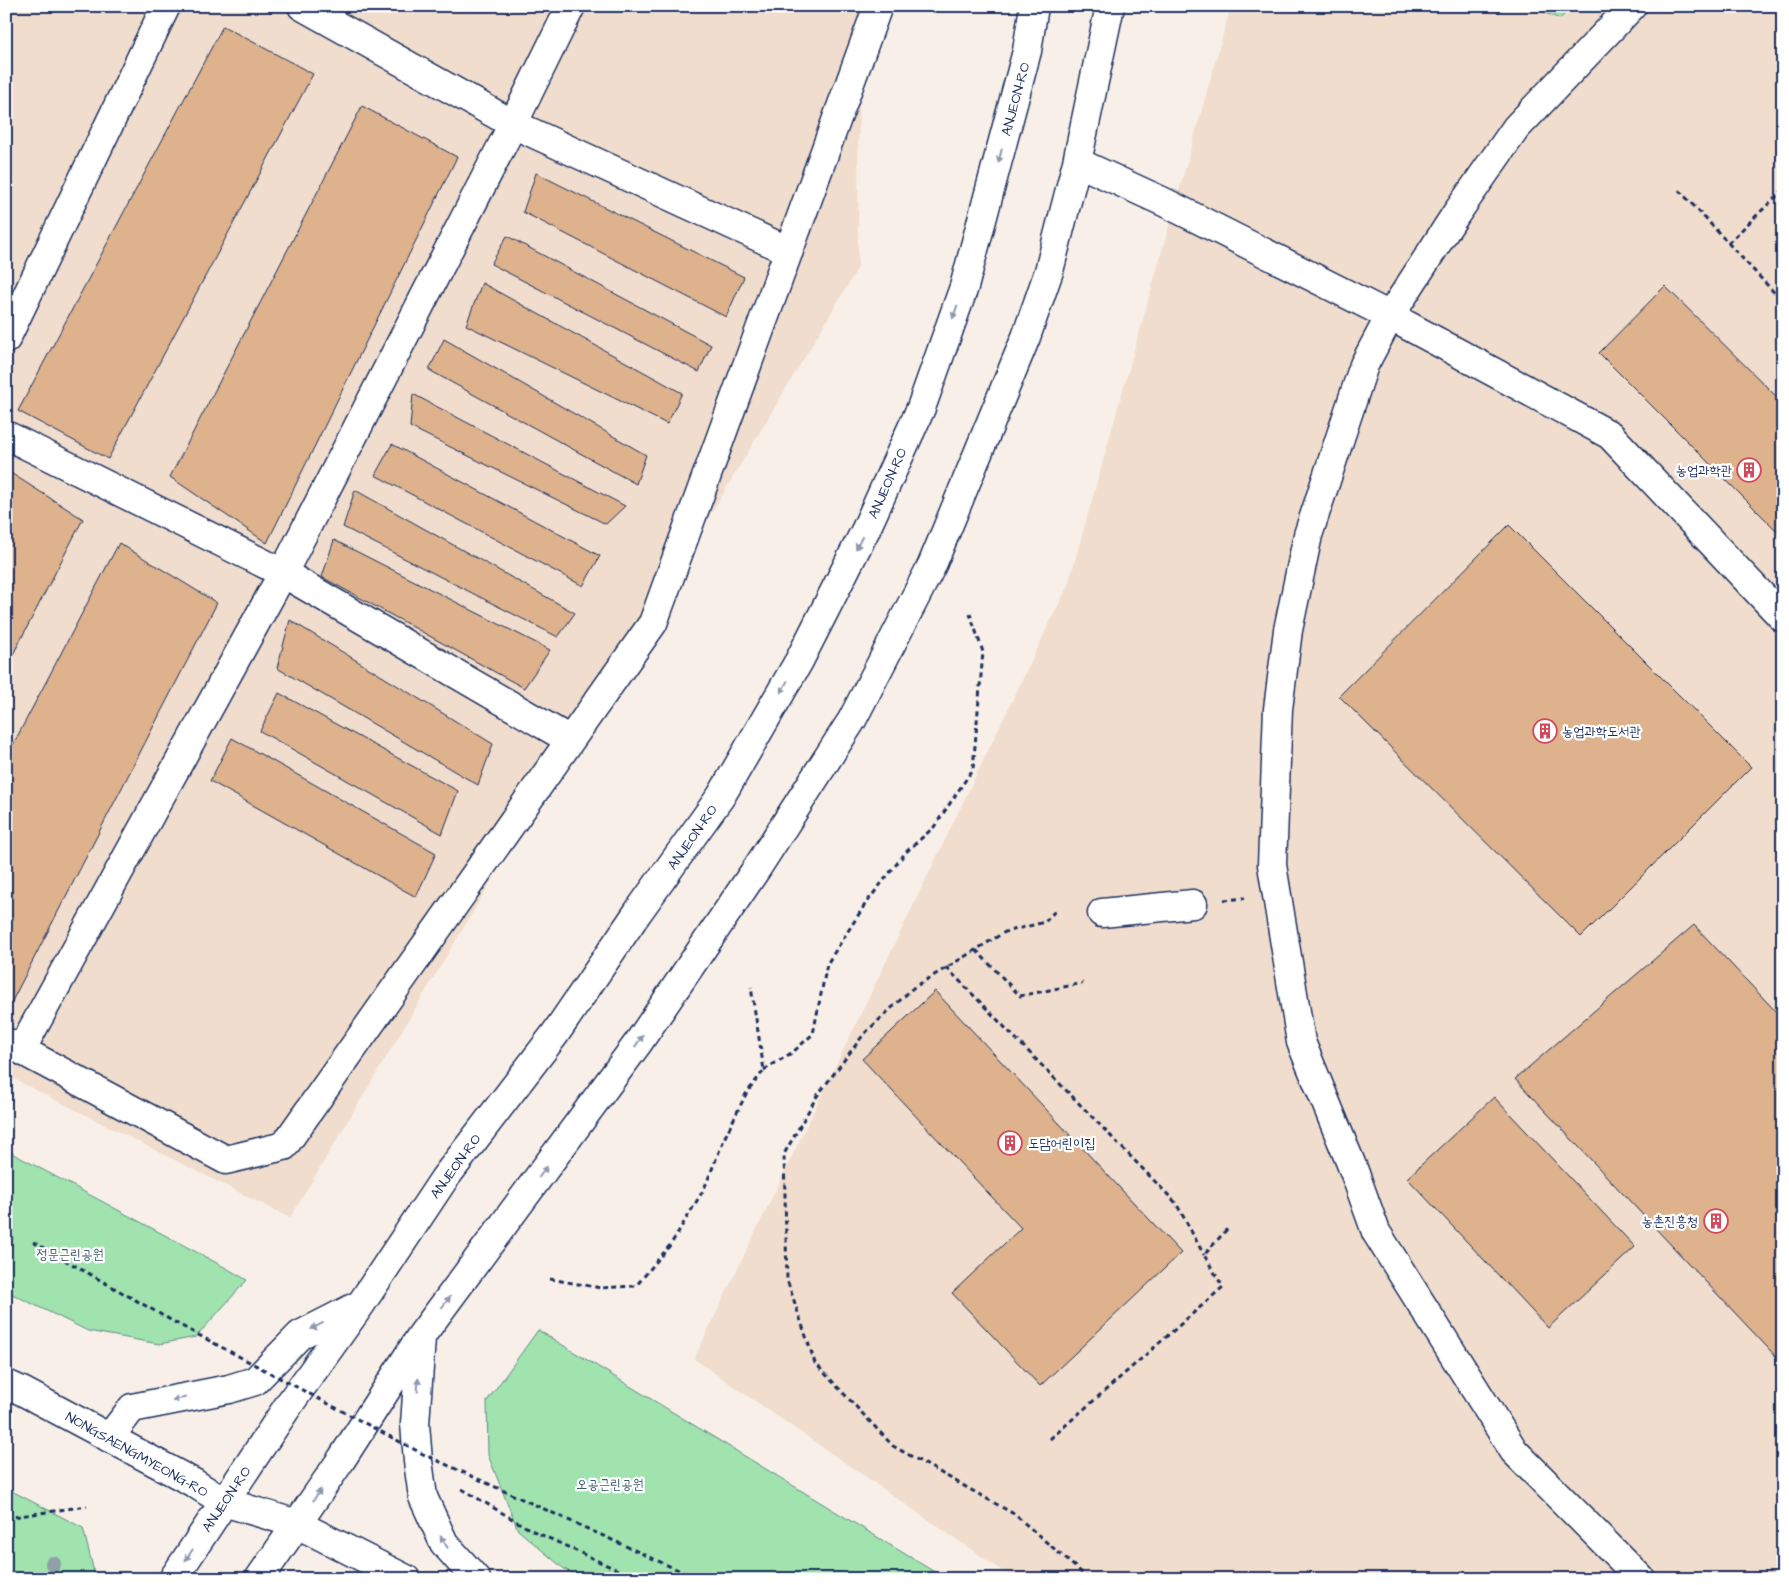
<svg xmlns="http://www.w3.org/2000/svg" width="1789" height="1585" font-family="'Architects Daughter','Poor Story',sans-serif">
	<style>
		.built { fill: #f0ddcd }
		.green { fill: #a0e3ae; stroke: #5e8986 }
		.building { fill: #ddb28d; stroke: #1b2f5e }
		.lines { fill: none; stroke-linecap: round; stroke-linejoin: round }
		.minor-casing { stroke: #1b2f5e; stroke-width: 31 }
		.path { stroke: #1b2f5e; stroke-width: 3; stroke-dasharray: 5 4; stroke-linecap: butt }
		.minor { stroke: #fff; stroke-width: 28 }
		.path-bridge { stroke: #1b2f5e; stroke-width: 3; stroke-dasharray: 5 4; stroke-linecap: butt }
		.tree { fill: #919fa7 }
		.oneway { fill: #8d97ae }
		.labels { text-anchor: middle; stroke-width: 4.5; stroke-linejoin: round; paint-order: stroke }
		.street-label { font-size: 14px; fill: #1b2f5e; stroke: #fff }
		.poi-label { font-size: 14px; fill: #1b2f5e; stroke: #fff; text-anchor: end }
		.park-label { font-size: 14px; fill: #3c5c72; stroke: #fff }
	</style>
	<rect width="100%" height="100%" fill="#f8f0e8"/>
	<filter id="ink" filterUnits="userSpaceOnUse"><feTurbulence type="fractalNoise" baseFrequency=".02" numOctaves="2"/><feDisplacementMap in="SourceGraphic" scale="10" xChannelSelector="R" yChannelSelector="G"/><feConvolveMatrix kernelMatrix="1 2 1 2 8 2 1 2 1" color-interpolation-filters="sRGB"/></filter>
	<g filter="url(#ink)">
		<path class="built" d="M6 6H859L858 268 290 1218 6 1075Z
			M1231 6H1783V1579H1014L694 1359 1068 585Z"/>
		<path class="green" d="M1536 6H1572L1560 19 1538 10Z
			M6 1150 228 1269 247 1280 196 1337 159 1344 88 1331 6 1291Z
			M538 1330 946 1579H582L563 1568 518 1530 488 1455 487 1401Z
			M6 1488 83 1528 95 1576 94 1579H6Z"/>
		<path class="building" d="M223 26 313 74 108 459 18 411Z
			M362 106 457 157 267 543 170 477Z
			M536 173 744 277 726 317 523 212Z
			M507 236 711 345 699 372 491 264Z
			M482 283 682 393 667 424 466 325Z
			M1665 286 1783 403V537L1599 353Z
			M444 339 646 455 636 484 429 370Z
			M413 394 625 506 606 524 410 427Z
			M392 444 600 556 583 586 375 475Z
			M6 470 83 519 6 668Z
			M355 490 575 613 558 637 343 527Z
			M1509 525 1751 767 1581 937 1339 696Z
			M334 540 550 650 524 688 322 577Z
			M119 543 217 603 10 1005 6 1003V758Z
			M290 620 493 744 478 785 277 668Z
			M279 693 458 791 442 834 260 731Z
			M232 738 436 853 416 897 210 781Z
			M1694 925 1783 1019V1364L1515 1079Z
			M935 991 1181 1253 1040 1386 952 1293 1021 1228 862 1059Z
			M1494 1097 1635 1247 1548 1328 1407 1178Z"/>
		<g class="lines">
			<g class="minor-casing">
				<path id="minor" d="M302 6 513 124 789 251
					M1632 6 1516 128 1456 214 1390 316 1364 365 1308 535 1288 630 1278 709 1272 865 1301 1042 1354 1171 1376 1232 1514 1451 1641 1579
					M1077 162 1166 203 1390 316 1610 435 1783 618
					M6 339 166 6
					M6 435 283 573 570 740
					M1102 913 1193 904
					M6 1042 226 1160 284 1146 653 623 878 6
					M21 1050 283 573 513 124 571 6
					M421 1338 415 1424 418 1461 423 1497 444 1543 476 1579
					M6 1384 22 1391 194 1483 224 1502 297 1524 406 1579
					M109 1438 132 1408 229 1389 255 1381 300 1335 357 1306
					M173 1579 290 1403 361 1304 444 1179 555 1034 638 912 721 796 799 661 866 529 921 408 964 287 1027 51 1034 6
					M259 1579 341 1460 421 1336 638 1043 757 868 852 720 932 565 1026 337 1049 271 1077 162 1110 6"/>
			</g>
			<path class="path" d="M1679 190 1783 302
				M1728 243 1783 190
				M1224 900 1245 898
				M1055 911 1045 922 1005 932 913 988 864 1034 817 1096 784 1154 787 1280 815 1363 893 1446 1014 1514 1089 1579
				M976 950 1020 996 1083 983
				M946 967 1176 1203 1204 1255
				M764 1070 793 1052 813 1034 827 964 866 903 906 852 934 827 973 769 983 652 970 614
				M550 1279 601 1288 636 1286 671 1244 704 1189 725 1137 746 1094 764 1070 751 987
				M1050 1439 1223 1287 1204 1255 1228 1228
				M462 1489 531 1530 637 1579
				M6 1518 87 1506
				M6 1553 10 1579"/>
			<use href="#minor" class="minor"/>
			<path class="path-bridge" d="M33 1242 176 1323 423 1454 698 1579"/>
		</g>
		<circle class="tree" cx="53" cy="1564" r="8"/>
		<defs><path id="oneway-solid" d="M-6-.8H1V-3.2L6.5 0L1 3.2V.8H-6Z" transform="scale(1.25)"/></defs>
		<g class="oneway">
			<use href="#oneway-solid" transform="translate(1000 156) rotate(105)"/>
			<use href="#oneway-solid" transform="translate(955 312) rotate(110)"/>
			<use href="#oneway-solid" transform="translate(859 543) rotate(117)"/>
			<use href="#oneway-solid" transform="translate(784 687) rotate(120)"/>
			<use href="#oneway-solid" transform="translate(639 1041) rotate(-55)"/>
			<use href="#oneway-solid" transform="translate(543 1172) rotate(-53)"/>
			<use href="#oneway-solid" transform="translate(446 1302) rotate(-53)"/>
			<use href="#oneway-solid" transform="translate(317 1326) rotate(153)"/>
			<use href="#oneway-solid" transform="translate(418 1385) rotate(-87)"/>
			<use href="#oneway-solid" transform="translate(179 1399) rotate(169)"/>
			<use href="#oneway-solid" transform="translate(317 1495) rotate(-56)"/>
			<use href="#oneway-solid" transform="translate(444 1542) rotate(-122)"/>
			<use href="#oneway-solid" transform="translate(189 1555) rotate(124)"/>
		</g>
	</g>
	<defs>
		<g id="building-ring" transform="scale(1.25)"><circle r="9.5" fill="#fff" stroke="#d1495b" stroke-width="1.5"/><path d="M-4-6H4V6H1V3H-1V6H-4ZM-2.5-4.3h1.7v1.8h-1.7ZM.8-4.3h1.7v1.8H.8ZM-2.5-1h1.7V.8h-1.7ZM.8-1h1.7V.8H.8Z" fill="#d1495b"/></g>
	</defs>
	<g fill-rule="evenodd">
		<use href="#building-ring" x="1749" y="470"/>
		<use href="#building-ring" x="1545" y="731"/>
		<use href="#building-ring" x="1010" y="1143"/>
		<use href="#building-ring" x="1716" y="1221"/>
	</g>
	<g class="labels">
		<g class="street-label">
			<text transform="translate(1015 99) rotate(-75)" y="5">ANJEON-RO</text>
			<text transform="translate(887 483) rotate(-66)" y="5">ANJEON-RO</text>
			<text transform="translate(692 837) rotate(-55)" y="5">ANJEON-RO</text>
			<text transform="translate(455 1166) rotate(-54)" y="5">ANJEON-RO</text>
			<text transform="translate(137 1454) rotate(29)" y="5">NONGSAENGMYEONG-RO</text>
			<text transform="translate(226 1499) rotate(-56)" y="5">ANJEON-RO</text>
		</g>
		<g class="poi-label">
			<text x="1732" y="475">농업과학관</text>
			<text x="1562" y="736" text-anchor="start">농업과학도서관</text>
			<text x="1028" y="1148" text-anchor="start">도담어린이집</text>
			<text x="1698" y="1226">농촌진흥청</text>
		</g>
		<g class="park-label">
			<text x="70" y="1259">정문근린공원</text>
			<text x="610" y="1489">오공근린공원</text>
		</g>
	</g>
	<rect width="1789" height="1585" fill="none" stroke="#fff" stroke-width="25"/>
	<rect x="12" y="12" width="1764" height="1560" fill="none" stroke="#1b2f5e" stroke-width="2" filter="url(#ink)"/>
</svg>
